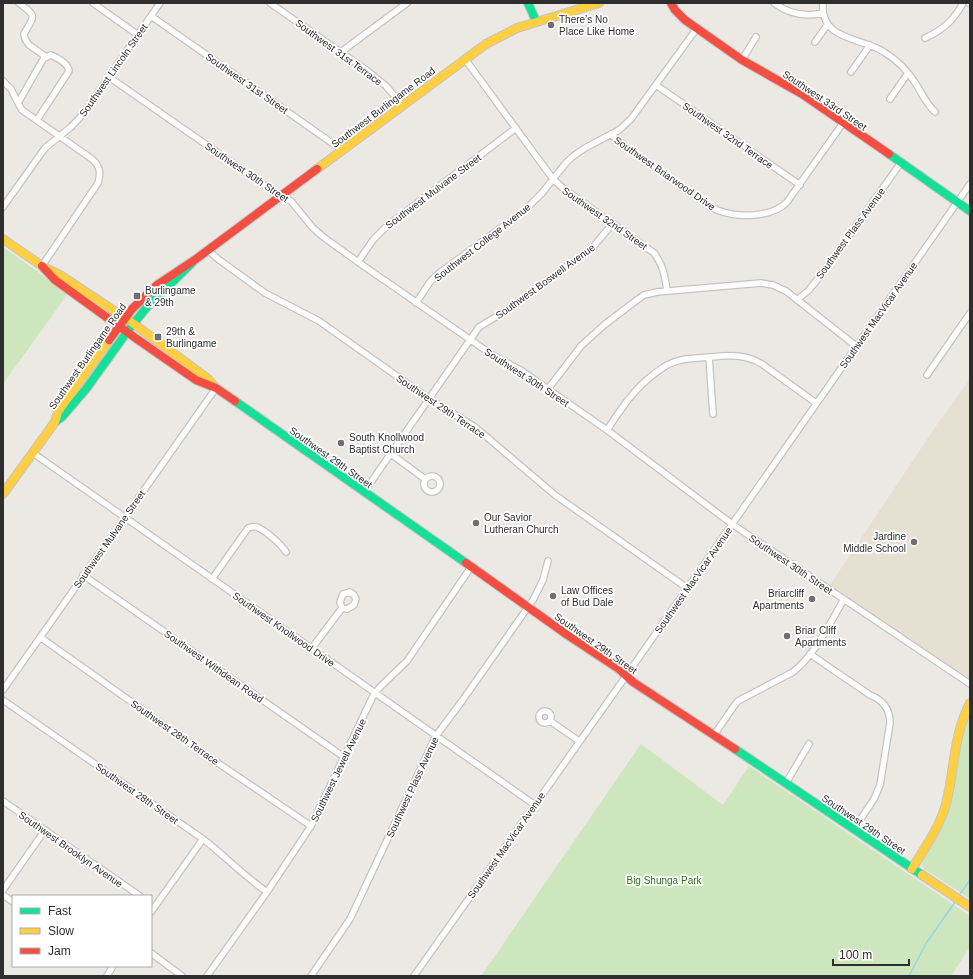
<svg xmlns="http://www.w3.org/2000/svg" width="973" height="979" font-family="Helvetica,sans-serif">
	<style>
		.education { fill: #e6e0d3 }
		.green { fill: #cee6be }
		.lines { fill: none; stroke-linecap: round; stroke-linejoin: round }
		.stream { stroke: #99d6ec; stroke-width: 1.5 }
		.street-casing { stroke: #c5c4c5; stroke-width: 8 }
		.fast-casing { stroke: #c5c4c5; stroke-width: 10 }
		.slow-casing { stroke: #c5c4c5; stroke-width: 10 }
		.jam-casing { stroke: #c5c4c5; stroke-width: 10 }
		.street { stroke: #fcfcfb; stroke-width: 5.5 }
		.fast { stroke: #16e098; stroke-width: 8 }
		.slow { stroke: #ffcf43; stroke-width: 8 }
		.jam { stroke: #f24e42; stroke-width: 8 }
		.poi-dot { fill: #706f6e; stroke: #fff; stroke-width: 1.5 }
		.labels { text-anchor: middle; stroke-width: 3.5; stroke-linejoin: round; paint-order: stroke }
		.poi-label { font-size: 10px; fill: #2e2e2e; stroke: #fff; text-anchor: start }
		.street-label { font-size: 10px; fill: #2e2e2e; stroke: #fff }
		.park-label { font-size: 10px; fill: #2c6e1b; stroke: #fff }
	</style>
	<rect width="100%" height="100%" fill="#ece8e4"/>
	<path class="education" d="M970 379V681L830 585 936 426Z"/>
	<path class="green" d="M3 247 37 271 67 295 3 384Z
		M970 713V896L969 898 924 869 922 865 921 861C930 848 941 834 946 818 957 784 955 746 970 713Z
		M641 744 723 805 749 766 970 916V947L951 976H481Z"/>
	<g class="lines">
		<path class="stream" d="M958 897 970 880
			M909 976 927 942 955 902"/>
		<g class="street-casing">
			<path id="street" d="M19 3C38 17 34 15 24 34L25 39 29 45 45 56 18 103 22 110 92 159C100 166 101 173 98 183L42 266
				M93 3 138 35
				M270 3 369 72 386 86 403 106
				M774 3C789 14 806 17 823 13
				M823 3C820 41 861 37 884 52 897 60 908 71 916 84 922 94 926 103 935 112
				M969 3H970
				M151 16 342 150
				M925 38C943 30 954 20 963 3
				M815 42 828 24
				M341 52 407 3
				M465 59 553 179 564 189 654 253C663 265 665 276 667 291
				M742 60 756 37
				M851 72 870 45
				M109 77 274 192 291 201 312 227 322 236 358 262 491 354 522 371 607 430 732 524 970 684
				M3 81 11 89 18 103
				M656 85 800 185
				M890 99 908 73
				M37 120 69 71C68 64 58 58 51 55L45 58
				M611 134 623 145C643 159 663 173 683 188 694 195 705 205 717 210 737 218 772 218 787 202L843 123
				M3 207 45 148 71 127 83 114 160 3
				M208 250 218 259 265 293 319 321 428 398 475 427 555 495 687 588
				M358 262 373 240 387 226 516 128
				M797 300 809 290 821 275 900 164
				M416 303 430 282 438 274 524 211 542 193 565 164 572 157 585 148 619 130 631 119 697 28
				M709 357 713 414
				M927 375 970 313
				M548 389 581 346 604 325 637 300 644 295 657 292 761 283 773 285 786 291 856 346
				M607 430C621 409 633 390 654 374 662 368 670 362 681 360 691 358 701 358 711 357 730 355 745 354 762 364L816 403
				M33 453 535 805
				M391 454 425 479
				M424 484a8 8 0 1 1 16 0a8 8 0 1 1-16 0Z
				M364 492 479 327 507 310 593 247 613 223
				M83 575 344 757
				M212 579 248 528C251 527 253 526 257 527 266 531 281 544 286 552
				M40 637 209 757 311 826
				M312 648 342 608 347 609 354 605 356 599 354 595 350 592 343 594 340 602 342 608
				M810 654 870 695C883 700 890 709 890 723L880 785 874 799 854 829
				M3 690 216 388
				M3 700 203 839C225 856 244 876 267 892
				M539 717a6 6 0 1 1 12 0a6 6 0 1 1-12 0Z
				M550 721 579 741
				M714 735 734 706 738 701 793 672C815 655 830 623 844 599
				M786 783 809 744
				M3 801 140 896
				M3 890 45 830
				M3 895 13 902
				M151 912 203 839
				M151 953 182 976
				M107 976 113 966
				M207 976 267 892 311 826 372 698 379 688 407 661 471 567
				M311 976 350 919 436 736 462 701 533 600 543 580 548 561
				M414 976 626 676 970 184"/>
		</g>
		<g class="fast-casing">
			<path id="fast" d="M528 3 536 21
				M889 154 970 211
				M235 401 466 563
				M55 422 62 417 86 389 127 332 147 307 192 263
				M735 749 922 875"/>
		</g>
		<g class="slow-casing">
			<path id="slow" d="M317 169 486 44 517 28 599 3
				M3 239 42 266 60 275 134 324 208 379 215 387
				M3 494 55 422 58 412 109 340
				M912 869C925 847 939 829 946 804 955 769 953 736 970 703
				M922 875 970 907"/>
		</g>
		<g class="jam-casing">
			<path id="jam" d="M671 3 675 10 685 20 742 60 802 94 889 154
				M42 266 55 280 134 337 196 380 216 388 235 401
				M109 340 132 309 157 285 196 259 317 169
				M466 563 566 634 619 669 633 682 735 749"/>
		</g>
		<use href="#street" class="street"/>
		<use href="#fast" class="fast"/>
		<use href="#slow" class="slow"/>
		<use href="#jam" class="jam"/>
	</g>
	<g class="poi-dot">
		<circle cx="551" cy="25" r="4"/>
		<rect x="133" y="292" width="8" height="8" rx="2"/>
		<rect x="154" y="333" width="8" height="8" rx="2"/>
		<circle cx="341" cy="443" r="4"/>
		<circle cx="476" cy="523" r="4"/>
		<circle cx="914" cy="542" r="4"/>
		<circle cx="553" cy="596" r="4"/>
		<circle cx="812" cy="599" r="4"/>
		<circle cx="787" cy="636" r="4"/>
	</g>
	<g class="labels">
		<g class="poi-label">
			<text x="559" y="23">There’s No<tspan x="559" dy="12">Place Like Home</tspan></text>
			<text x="145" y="294">Burlingame<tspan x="145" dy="12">&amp; 29th</tspan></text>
			<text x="166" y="335">29th &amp;<tspan x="166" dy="12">Burlingame</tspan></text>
			<text x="349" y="441">South Knollwood<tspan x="349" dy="12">Baptist Church</tspan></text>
			<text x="484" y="521">Our Savior<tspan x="484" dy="12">Lutheran Church</tspan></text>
			<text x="906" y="540" text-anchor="end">Jardine<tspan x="906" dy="12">Middle School</tspan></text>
			<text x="561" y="594">Law Offices<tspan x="561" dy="12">of Bud Dale</tspan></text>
			<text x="804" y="597" text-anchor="end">Briarcliff<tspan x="804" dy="12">Apartments</tspan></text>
			<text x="795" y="634">Briar Cliff<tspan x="795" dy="12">Apartments</tspan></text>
		</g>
		<g class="street-label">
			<text transform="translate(339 52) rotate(36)" y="4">Southwest 31st Terrace</text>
			<text transform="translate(113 70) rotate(-55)" y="4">Southwest Lincoln Street</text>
			<text transform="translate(247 83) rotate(35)" y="4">Southwest 31st Street</text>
			<text transform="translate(825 100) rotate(34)" y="4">Southwest 33rd Street</text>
			<text transform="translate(383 107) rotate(-37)" y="4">Southwest Burlingame Road</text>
			<text transform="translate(728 135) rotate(35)" y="4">Southwest 32nd Terrace</text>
			<text transform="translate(247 172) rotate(34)" y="4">Southwest 30th Street</text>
			<text transform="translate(665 173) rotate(35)" y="4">Southwest Briarwood Drive</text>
			<text transform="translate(433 191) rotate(-37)" y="4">Southwest Mulvane Street</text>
			<text transform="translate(605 218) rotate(35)" y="4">Southwest 32nd Street</text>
			<text transform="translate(850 233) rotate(-54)" y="4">Southwest Plass Avenue</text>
			<text transform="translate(482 242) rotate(-38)" y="4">Southwest College Avenue</text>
			<text transform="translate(545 281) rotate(-36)" y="4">Southwest Boswell Avenue</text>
			<text transform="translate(878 315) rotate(-55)" y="4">Southwest MacVicar Avenue</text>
			<text transform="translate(87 356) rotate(-55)" y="4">Southwest Burlingame Road</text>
			<text transform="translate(527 377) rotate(33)" y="4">Southwest 30th Street</text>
			<text transform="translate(441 406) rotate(34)" y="4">Southwest 29th Terrace</text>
			<text transform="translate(331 457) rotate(35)" y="4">Southwest 29th Street</text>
			<text transform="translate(109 539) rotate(-55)" y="4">Southwest Mulvane Street</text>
			<text transform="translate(791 564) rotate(34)" y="4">Southwest 30th Street</text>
			<text transform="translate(693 580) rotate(-55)" y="4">Southwest MacVicar Avenue</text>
			<text transform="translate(284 629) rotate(35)" y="4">Southwest Knollwood Drive</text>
			<text transform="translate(596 643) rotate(35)" y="4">Southwest 29th Street</text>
			<text transform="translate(214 666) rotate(35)" y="4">Southwest Withdean Road</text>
			<text transform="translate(175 732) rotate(35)" y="4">Southwest 28th Terrace</text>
			<text transform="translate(338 770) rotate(-64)" y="4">Southwest Jewell Avenue</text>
			<text transform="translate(412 787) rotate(-65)" y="4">Southwest Plass Avenue</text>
			<text transform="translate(137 793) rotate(35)" y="4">Southwest 28th Street</text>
			<text transform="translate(864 824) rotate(34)" y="4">Southwest 29th Street</text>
			<text transform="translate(506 845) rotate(-55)" y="4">Southwest MacVicar Avenue</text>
			<text transform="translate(71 849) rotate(35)" y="4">Southwest Brooklyn Avenue</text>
		</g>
		<g class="park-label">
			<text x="664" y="884">Big Shunga Park</text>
		</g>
	</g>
	<rect width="973" height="979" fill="none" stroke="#2e2e2e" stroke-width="8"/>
	<rect x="12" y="895" width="140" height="72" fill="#ffffff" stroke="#ababab"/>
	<rect x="20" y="908" width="20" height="6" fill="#16e098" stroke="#ababab"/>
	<text x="48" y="915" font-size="12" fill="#2e2e2e">Fast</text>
	<rect x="20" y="928" width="20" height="6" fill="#ffcf43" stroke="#ababab"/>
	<text x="48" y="935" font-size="12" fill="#2e2e2e">Slow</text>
	<rect x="20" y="948" width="20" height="6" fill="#f24e42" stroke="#ababab"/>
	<text x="48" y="955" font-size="12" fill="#2e2e2e">Jam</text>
	<path d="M833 959v6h76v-6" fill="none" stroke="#2e2e2e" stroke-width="2"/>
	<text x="839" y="959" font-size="12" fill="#2e2e2e" stroke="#ffffff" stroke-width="3" paint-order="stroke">100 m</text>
</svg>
